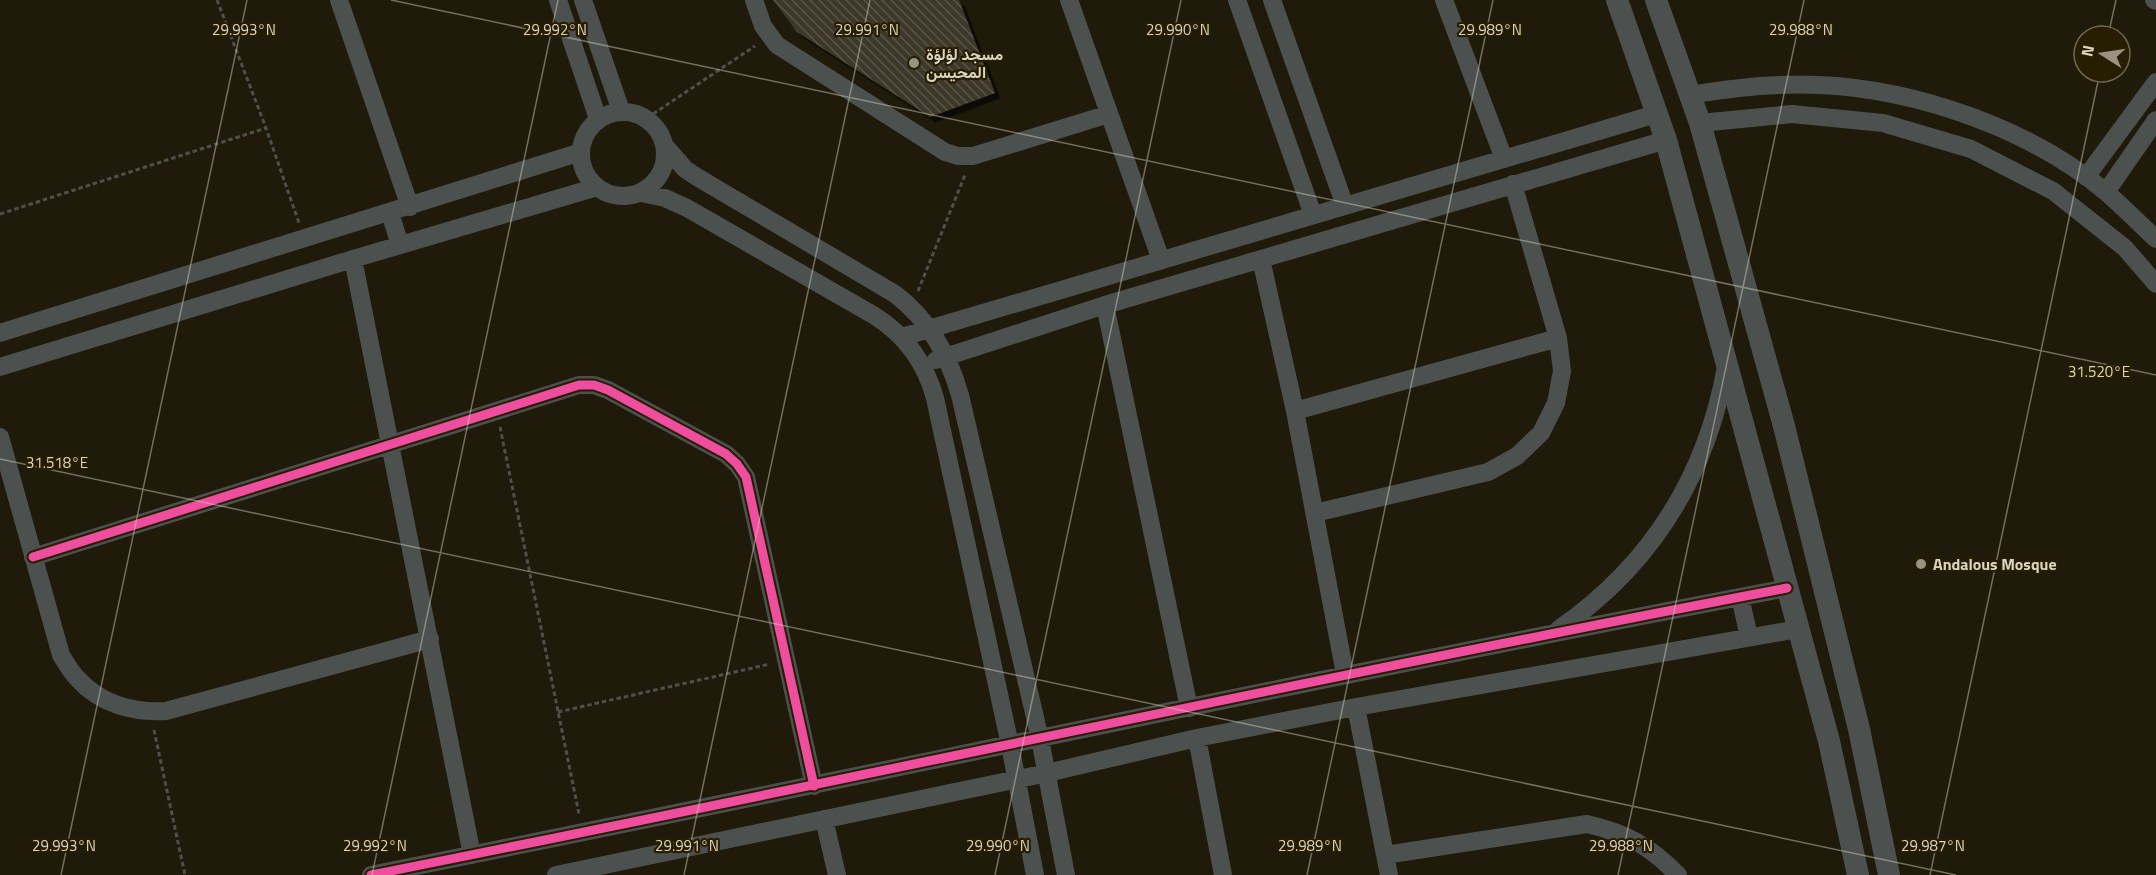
<svg xmlns="http://www.w3.org/2000/svg" width="2156" height="875" font-family="'Titillium Web',Vazirmatn,sans-serif">
	<style>
		.building { fill: url(#building-back-hatch); filter: url(#shadow) }
		.lines { fill: none; stroke-linecap: round; stroke-linejoin: round }
		.path { stroke: #4f504b; stroke-width: 3; stroke-dasharray: 4.5 3; stroke-linecap: butt }
		.minor { stroke: #4c504e; stroke-width: 18 }
		.tertiary { stroke: #4c504e; stroke-width: 22 }
		.cycleway-casing { stroke: #271e02; stroke-width: 13 }
		.cycleway { stroke: #ef4d9e; stroke-width: 9 }
		.ticks { fill: none; stroke: #dad4c4; stroke-width: 1.5; stroke-opacity: 0.45 }
		.poi-dot { fill: #999383; stroke: #271e02; stroke-width: 2 }
		.labels { text-anchor: middle; stroke-width: 4.5; stroke-linejoin: round; paint-order: stroke }
		.poi-label { font-size: 16px; font-weight: bold; fill: #dad4c4; stroke: #271e02; text-anchor: start }
		.ticks-label { font-size: 15px; text-anchor: middle; fill: #dad4c4; stroke: #271e02; stroke-width: 4.5; stroke-linejoin: round; paint-order: stroke }
	</style>
	<defs>
		<pattern id="building-back-hatch" width="6" height="6" patternUnits="userSpaceOnUse" patternTransform="scale(1.5)"><rect width="6" height="6" fill="#3c382a"/><path d="M-1 5l2 2M0 0l6 6M5-1l2 2" fill="none" stroke="#585447"/></pattern>
		<filter id="shadow"><feDropShadow dx="5.5" dy="5.5" stdDeviation="0" flood-color="#0009"/></filter>
	</defs>
	<rect width="100%" height="100%" fill="#1f1a0a"/>
	<path class="building" d="M773 0H959L995 93 930 117 797 32Z"/>
	<g class="lines">
		<path class="path" d="M217 0 266 128 299 223
			M647 118 755 46
			M0 214 266 128
			M918 291 965 175
			M500 427 579 814
			M558 712 770 664
			M154 730 185 875"/>
		<path class="minor" d="M339 0 410 207
			M558 0 598 119
			M583 0 621 111
			M754 0 763 26 777 45 945 152 958 156H973L1109 114
			M1069 0 1161 260
			M1237 0 1313 215
			M1272 0 1345 206
			M1444 0 1504 159
			M2154 0 2156 1
			M1690 95C1720 90 1750 86 1780 85 1891 80 2020 121 2106 192 2123 207 2139 223 2156 239
			M581 154a42 42 0 1 1 84 0a42 42 0 1 1-84 0Z
			M1700 123 1792 114 1883 123 1971 149 2053 191 2125 248 2156 284
			M665 146 685 169 697 177 895 294C929 320 948 354 960 395L1040 739 1066 875
			M2086 177 2156 82
			M2106 192 2156 120
			M641 193 665 198 687 208 875 316C906 336 925 362 935 398L1010 745 1035 875
			M390 213 400 245
			M353 259 472 855
			M1261 259 1295 411 1345 674
			M1105 305 1189 708
			M0 333 581 152
			M902 337 1656 114
			M936 360 1105 305 1666 140
			M0 367 353 259 597 187
			M1295 411 1558 338
			M0 437 61 655C66 663 71 672 77 678 100 704 133 713 166 711L430 639
			M1315 513 1488 472 1517 456 1541 433 1556 403 1562 371 1558 338 1513 184
			M33 557 579 385H594L608 390 726 454 737 464 746 477 814 786
			M1740 597 1749 637
			M1559 629C1651 565 1706 477 1726 367
			M1356 707 1389 875
			M1197 738 1223 875
			M824 819 837 875
			M1385 855 1587 824C1626 833 1650 846 1678 875
			M371 875C843 781 1314 678 1787 588
			M556 875 1047 773 1197 738 1356 707 1798 629"/>
		<path class="tertiary" d="M1617 0 1666 140 1829 741 1858 875
			M1656 0 1700 123 1784 426 1859 729 1889 875"/>
		<g class="cycleway-casing">
			<path id="cycleway" d="M33 557 579 385H594L608 390 726 454 737 464 746 477 814 786
				M371 875C843 781 1314 678 1787 588"/>
		</g>
		<use href="#cycleway" class="cycleway"/>
	</g>
	<path class="ticks" d="M391 0 2156 375M2108 36 2116 0M0 459 1956 875M61 875 247 0M372 875 558 0M684 875 870 0M995 875 1181 0M1307 875 1493 0M1618 875 1804 0M1930 875 2100 72"/>
	<g class="poi-dot">
		<circle cx="914" cy="63" r="6"/>
		<circle cx="1921" cy="564" r="6"/>
	</g>
	<g class="labels">
		<g class="poi-label">
			<text x="926" y="60">مسجد لؤلؤة<tspan x="926" dy="18">المحيسن</tspan></text>
			<text x="1933" y="570">Andalous Mosque</text>
		</g>
	</g>
	<g class="ticks-label">
		<text x="244" y="35">29.993°N</text>
		<text x="555" y="35">29.992°N</text>
		<text x="867" y="35">29.991°N</text>
		<text x="1178" y="35">29.990°N</text>
		<text x="1490" y="35">29.989°N</text>
		<text x="1801" y="35">29.988°N</text>
		<text x="2099" y="377">31.520°E</text>
		<text x="57" y="468">31.518°E</text>
		<text x="64" y="851">29.993°N</text>
		<text x="375" y="851">29.992°N</text>
		<text x="687" y="851">29.991°N</text>
		<text x="998" y="851">29.990°N</text>
		<text x="1310" y="851">29.989°N</text>
		<text x="1621" y="851">29.988°N</text>
		<text x="1933" y="851">29.987°N</text>
	</g>
	<g transform="translate(2102 54) rotate(282)"><circle r="28" fill="#271e02" stroke="#6f6750" stroke-width="1.5"/>
	<path d="M0-4.5L10 22L0 15L-10 22Z" fill="#999383"/>
	<text y="-9" font-size="16" font-weight="bold" text-anchor="middle" fill="#dad4c4">N</text>
	</g>
</svg>
